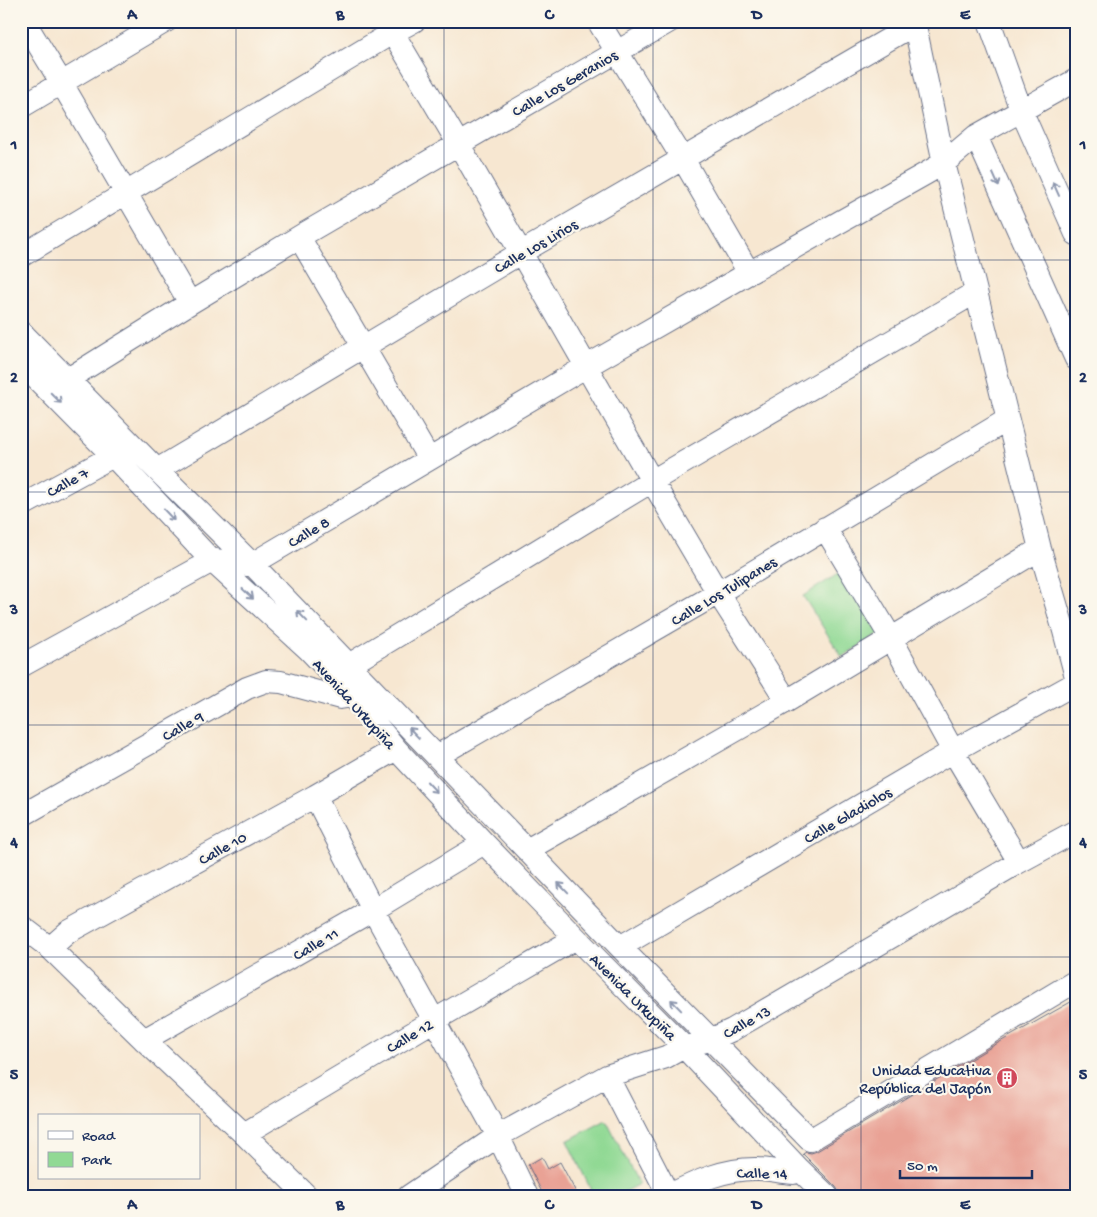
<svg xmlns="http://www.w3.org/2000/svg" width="1097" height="1217" font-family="'Gochi Hand',sans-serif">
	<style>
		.green { fill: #91d994; stroke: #568479 }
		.building { fill: #e9a295 }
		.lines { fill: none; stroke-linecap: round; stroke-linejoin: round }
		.minor-casing { stroke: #686f86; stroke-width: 24 }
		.minor { stroke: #fff; stroke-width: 22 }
		.oneway { stroke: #8d97ae }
		.grid { fill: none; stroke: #1b2f5e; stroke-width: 1; stroke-opacity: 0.55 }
		.labels { text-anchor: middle; stroke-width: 4.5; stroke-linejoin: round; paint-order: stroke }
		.street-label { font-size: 16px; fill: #1b2f5e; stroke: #fbf7ec }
		.poi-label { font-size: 16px; fill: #1b2f5e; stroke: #fbf7ec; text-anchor: end }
		.neatline { fill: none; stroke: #1b2f5e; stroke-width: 2 }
		.grid-label { font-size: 16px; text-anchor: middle; font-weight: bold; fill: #1b2f5e }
	</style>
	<rect width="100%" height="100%" fill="#fbf7ec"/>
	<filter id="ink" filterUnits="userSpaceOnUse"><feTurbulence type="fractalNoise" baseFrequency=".02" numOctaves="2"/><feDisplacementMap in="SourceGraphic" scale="10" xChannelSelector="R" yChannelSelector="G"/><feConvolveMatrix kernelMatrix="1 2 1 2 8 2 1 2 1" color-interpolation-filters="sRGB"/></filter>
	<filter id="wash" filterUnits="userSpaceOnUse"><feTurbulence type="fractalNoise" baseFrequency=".0096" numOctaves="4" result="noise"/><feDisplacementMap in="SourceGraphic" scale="20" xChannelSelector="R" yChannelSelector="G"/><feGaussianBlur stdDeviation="1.12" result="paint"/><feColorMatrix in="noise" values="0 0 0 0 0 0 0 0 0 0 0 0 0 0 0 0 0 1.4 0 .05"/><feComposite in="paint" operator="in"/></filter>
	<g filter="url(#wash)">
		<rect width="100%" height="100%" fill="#f7e7d1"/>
		<path class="green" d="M841 572 880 633 842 657 803 596Z
			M606 1120 639 1184 616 1196H594L567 1141Z"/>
		<g id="blocks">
			<path class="building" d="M1076 999V1196H840L839 1192 836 1187 803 1154 806 1152 811 1153 817 1151 991 1047Z
				M542 1157 548 1169 560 1162 578 1196H544L528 1165Z"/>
		</g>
	</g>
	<g filter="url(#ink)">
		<use href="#blocks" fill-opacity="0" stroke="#686f86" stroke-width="1"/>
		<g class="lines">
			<g class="minor-casing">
				<path id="minor" d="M24 21 61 82 190 303
					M386 21 458 143 652 481 718 593 787 701
					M598 21 683 159 749 273
					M914 21 944 163 1040 549 1064 631 1076 677
					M989 21 1021 110 1076 234
					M21 107 166 21
					M976 136 1076 359
					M299 237 429 459
					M21 256 392 33 414 21
					M21 332 157 470 252 564 620 947 810 1140 1076 981
					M21 363 113 456 212 561 309 650 351 694 396 749 484 843 576 938 684 1047 799 1169 827 1196
					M68 379 190 303 304 234 670 21
					M157 470 522 252 915 24
					M21 506 113 456
					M825 528 891 638 953 751 1019 862
					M349 665 652 481 976 292
					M21 666 212 561 215 560 248 565 252 564 587 366 749 273 925 174 944 163 976 136 1076 80
					M437 756 718 593 1007 420
					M315 796 373 910 498 1136 527 1196
					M21 816 247 688 266 681 281 682 340 698 346 697 351 694
					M527 850 787 701 1040 549
					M21 926 50 948 144 1040 244 1134 307 1196
					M620 947 953 751 1076 683
					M50 948 68 932 315 796 396 749
					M144 1040 373 910 484 843
					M607 1076 669 1196
					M244 1134 433 1021 576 938
					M409 1196 498 1136 607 1076 666 1057 684 1047 710 1040 732 1030 1019 862 1076 831
					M668 1196C697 1181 726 1168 758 1169 770 1169 782 1173 794 1173L799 1169"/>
			</g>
			<use href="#minor" class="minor"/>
		</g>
		<defs><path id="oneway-shaft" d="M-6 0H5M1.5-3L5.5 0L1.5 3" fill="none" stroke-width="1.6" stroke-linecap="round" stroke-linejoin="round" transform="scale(1.25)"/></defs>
		<g class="oneway">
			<use href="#oneway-shaft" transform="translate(996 180) rotate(66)"/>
			<use href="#oneway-shaft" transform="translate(1056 189) rotate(-114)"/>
			<use href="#oneway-shaft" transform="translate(56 398) rotate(45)"/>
			<use href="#oneway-shaft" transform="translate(169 515) rotate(47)"/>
			<use href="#oneway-shaft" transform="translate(248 594) rotate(43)"/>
			<use href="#oneway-shaft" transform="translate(302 616) rotate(-134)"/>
			<use href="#oneway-shaft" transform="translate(414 733) rotate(-134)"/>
			<use href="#oneway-shaft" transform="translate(432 787) rotate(47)"/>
			<use href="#oneway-shaft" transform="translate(563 888) rotate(-134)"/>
			<use href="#oneway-shaft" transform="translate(676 1005) rotate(-134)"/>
		</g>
	</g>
	<path class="grid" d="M236 21V1196M444 21V1196M653 21V1196M861 21V1196M21 260H1076M21 492H1076M21 725H1076M21 957H1076"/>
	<defs>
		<g id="building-disc" transform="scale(1.125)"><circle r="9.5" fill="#d1495b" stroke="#fbf7ec"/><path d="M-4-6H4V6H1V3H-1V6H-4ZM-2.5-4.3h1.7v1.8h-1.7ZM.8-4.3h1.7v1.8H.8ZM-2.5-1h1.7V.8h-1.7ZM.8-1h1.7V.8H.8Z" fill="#fff"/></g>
	</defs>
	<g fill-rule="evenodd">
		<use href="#building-disc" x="1007" y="1078"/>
	</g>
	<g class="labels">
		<g class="street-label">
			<text transform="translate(564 82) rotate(-30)" y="6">Calle Los Geranios</text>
			<text transform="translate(535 245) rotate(-30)" y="6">Calle Los Lirios</text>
			<text transform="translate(67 481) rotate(-29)" y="6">Calle 7</text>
			<text transform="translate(308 531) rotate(-31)" y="6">Calle 8</text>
			<text transform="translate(723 590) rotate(-31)" y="6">Calle Los Tulipanes</text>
			<text transform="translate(355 703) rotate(48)" y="6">Avenida Urkupiña</text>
			<text transform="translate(182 725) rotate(-30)" y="6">Calle 9</text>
			<text transform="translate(847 814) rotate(-30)" y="6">Calle Gladiolos</text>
			<text transform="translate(222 847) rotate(-29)" y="6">Calle 10</text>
			<text transform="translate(315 943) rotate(-30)" y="6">Calle 11</text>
			<text transform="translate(634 996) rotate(45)" y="6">Avenida Urkupiña</text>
			<text transform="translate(746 1021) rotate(-29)" y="6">Calle 13</text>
			<text transform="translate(409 1035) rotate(-31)" y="6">Calle 12</text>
			<text transform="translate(762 1172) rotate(1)" y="6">Calle 14</text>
		</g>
		<g class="poi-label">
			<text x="991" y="1075">Unidad Educativa<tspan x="991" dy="18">República del Japón</tspan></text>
		</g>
	</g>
	<rect width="1097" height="1217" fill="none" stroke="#fbf7ec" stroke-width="55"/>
	<rect x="38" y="1114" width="162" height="65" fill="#fbf7ec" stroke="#a1a7b3"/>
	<rect x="48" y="1131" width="25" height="8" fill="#ffffff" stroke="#a1a7b3"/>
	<text x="82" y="1140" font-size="15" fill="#1b2f5e">Road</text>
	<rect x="48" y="1152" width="25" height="15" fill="#91d994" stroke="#a1a7b3"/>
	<text x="82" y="1164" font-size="15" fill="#1b2f5e">Park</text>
	<path d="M900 1170v8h132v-8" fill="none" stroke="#1b2f5e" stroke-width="2.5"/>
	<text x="907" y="1170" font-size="15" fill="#1b2f5e" stroke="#fbf7ec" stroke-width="4" paint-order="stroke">50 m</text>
	<rect x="28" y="28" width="1042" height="1162" class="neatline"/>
	<g class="grid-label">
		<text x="132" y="19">A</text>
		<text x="340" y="19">B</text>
		<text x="549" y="19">C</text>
		<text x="757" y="19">D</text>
		<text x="965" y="19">E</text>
		<text x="14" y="149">1</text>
		<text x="1083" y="149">1</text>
		<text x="14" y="382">2</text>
		<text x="1083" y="382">2</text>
		<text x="14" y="614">3</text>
		<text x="1083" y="614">3</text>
		<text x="14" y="847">4</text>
		<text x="1083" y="847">4</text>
		<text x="14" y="1079">5</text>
		<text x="1083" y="1079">5</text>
		<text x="132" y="1209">A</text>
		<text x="340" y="1209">B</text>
		<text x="549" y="1209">C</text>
		<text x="757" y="1209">D</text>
		<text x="965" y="1209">E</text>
	</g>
</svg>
